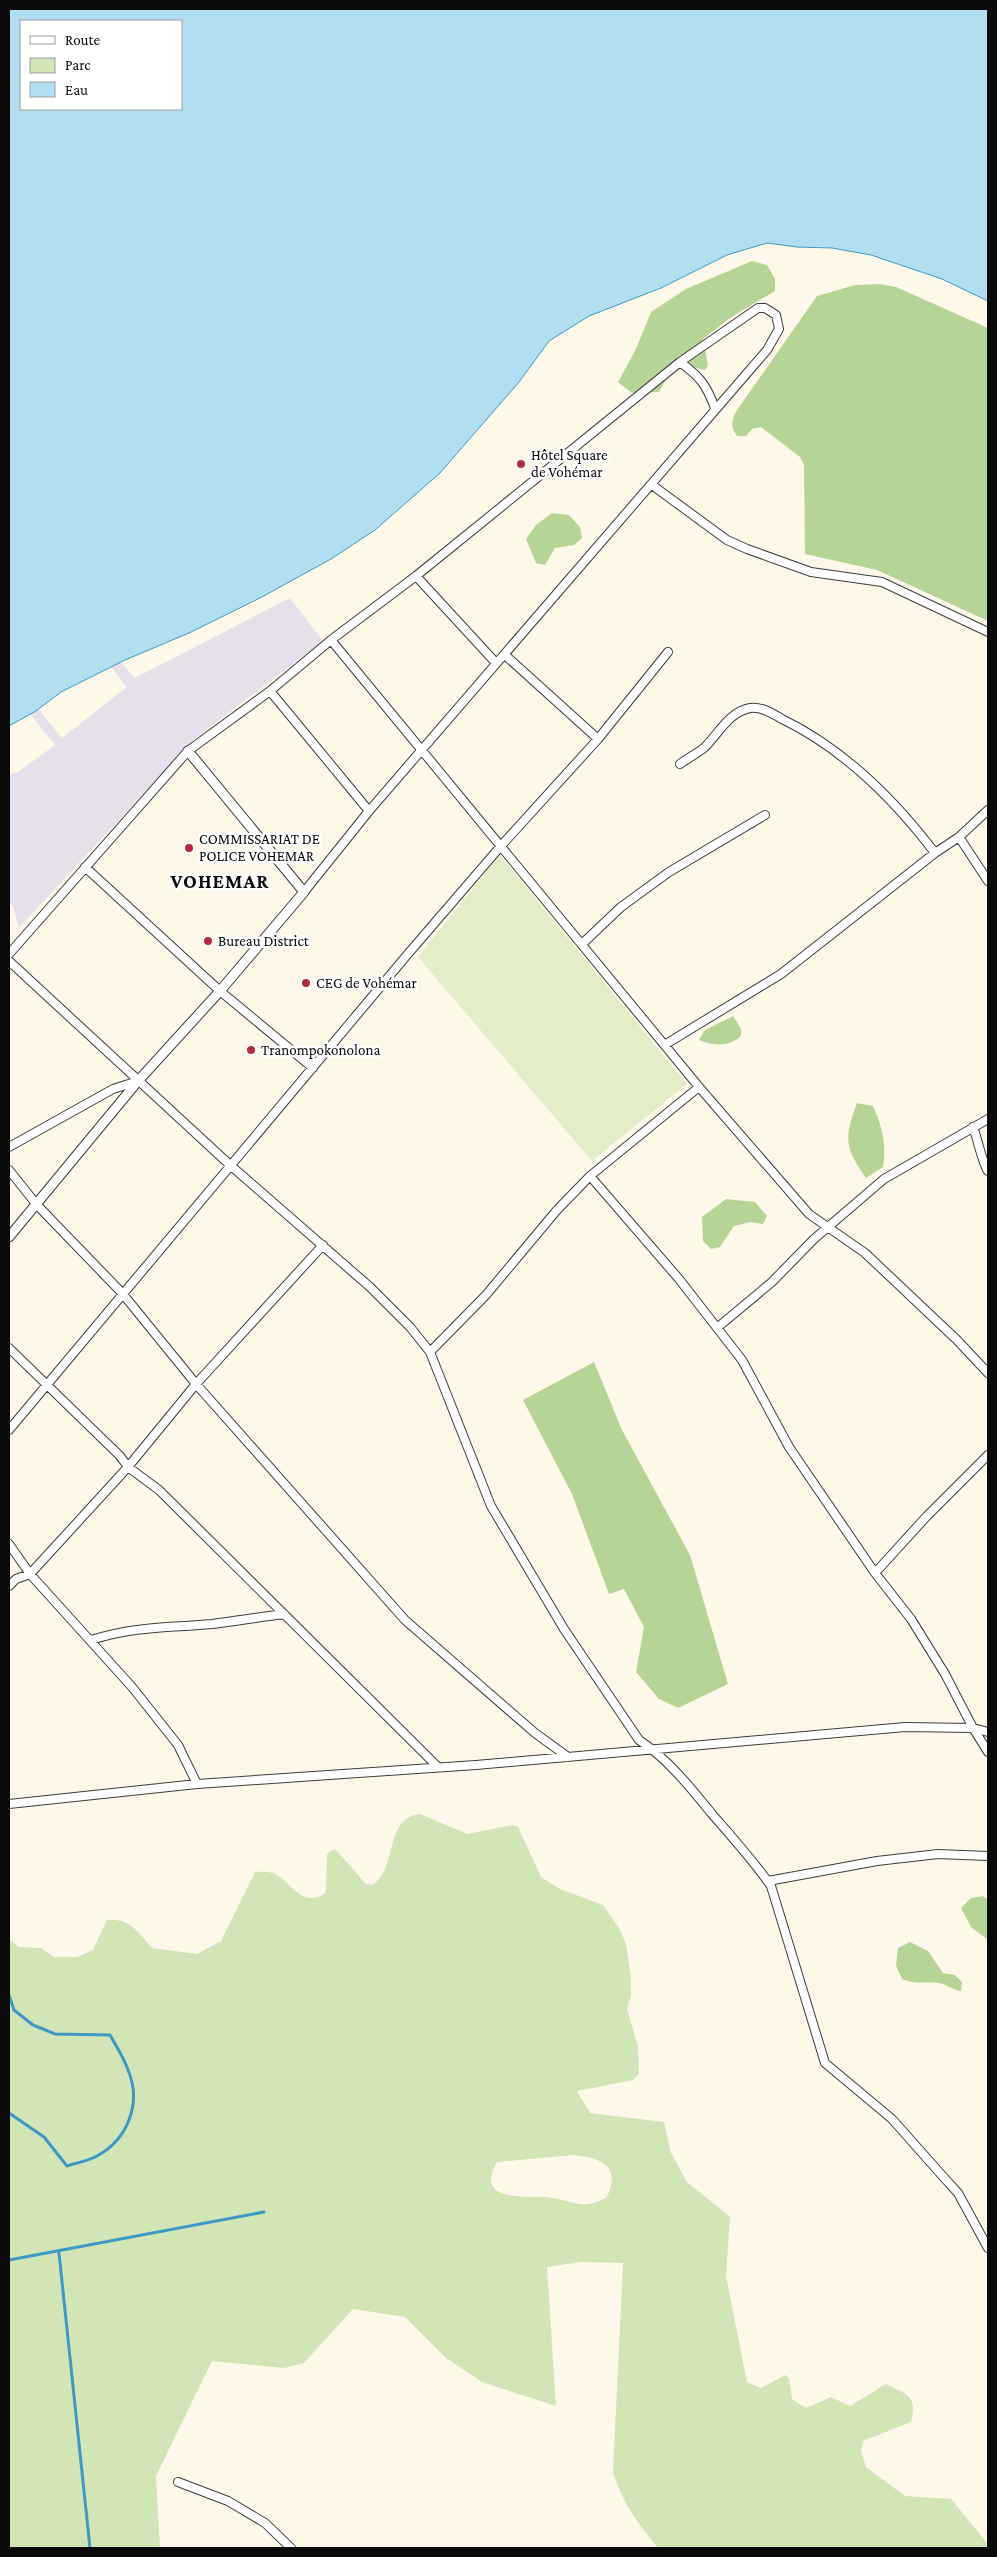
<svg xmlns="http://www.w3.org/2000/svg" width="997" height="2557" font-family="'Crimson Pro',serif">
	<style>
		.industrial { fill: #e7dfe9; fill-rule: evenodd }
		.green { fill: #d2e5b6; fill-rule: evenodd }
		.forest { fill: #b7d497 }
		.pitch { fill: #e3edc7 }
		.water { fill: #b2def1; stroke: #3e98c3; fill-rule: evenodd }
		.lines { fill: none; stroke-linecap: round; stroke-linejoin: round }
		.stream { stroke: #3e98c3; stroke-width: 3 }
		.minor-casing { stroke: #3d3d3d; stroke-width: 10 }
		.tertiary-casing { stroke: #3d3d3d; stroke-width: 11 }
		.minor { stroke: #fff; stroke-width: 8 }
		.tertiary { stroke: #fff; stroke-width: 9 }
		.poi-dot { fill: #b02d3d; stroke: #fff; stroke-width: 2 }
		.labels { text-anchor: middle; stroke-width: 5; stroke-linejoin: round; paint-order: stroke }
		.poi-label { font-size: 15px; fill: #0a0a0a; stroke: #fff; text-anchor: start }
		.district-label { font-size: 20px; font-weight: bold; letter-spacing: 1px; fill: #0a0a0a; stroke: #fff }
	</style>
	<rect width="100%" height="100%" fill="#fef8e9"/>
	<path class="industrial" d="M290 598 323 641 193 740 19 928 13 906 9 903V775L18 772 55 745 23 705 108 648 135 678ZM100 654 127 687 62 738 31 700Z"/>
	<path class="green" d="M420 1814 467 1834 513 1825 518 1827 541 1877 560 1889 603 1905 619 1928 626 1944 631 1978V1995L627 2009 638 2046 639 2074 633 2080 577 2091 590 2113 664 2122 671 2153 687 2182 730 2217 726 2276 747 2382 761 2388 785 2375 789 2378 792 2399 806 2408 831 2397 850 2406 886 2384C907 2395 918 2395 911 2422L863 2441 861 2451 866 2467 905 2496 951 2499 988 2544V2548H658C637 2522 623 2504 613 2472L623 2263 581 2262 547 2267 556 2406 482 2382 446 2358 405 2317 353 2309 304 2363 284 2368 212 2361 156 2476 160 2548H9V1939L19 1947 41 1948 54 1957H77L93 1950 107 1920C129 1917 139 1933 152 1948L197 1954 221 1941 255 1872C261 1872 269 1871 275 1874 292 1883 303 1909 325 1893L326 1888 327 1855 330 1851 336 1850 366 1884 372 1885C399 1869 383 1818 420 1814ZM574 2155C602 2158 621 2166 607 2197 583 2212 570 2199 546 2197 523 2196 474 2202 497 2162Z"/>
	<path class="forest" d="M752 261 767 265 775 279V291L730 318 703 339 708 366 705 370 693 367 680 355 659 392 632 393 618 382 636 349 651 312 686 289Z
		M880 284 896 287 988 328V621L877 570 805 554 804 465 800 457 761 427 752 429 746 436H737C730 426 731 421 737 410L817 296 855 285Z
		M552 513 569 515 580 527 582 538 574 545 555 548 545 565 536 563 526 539 536 525Z
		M733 1016 741 1029V1036C729 1047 713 1046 699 1040L705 1030Z
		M857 1103 873 1106C882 1126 887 1145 883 1167L866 1178C844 1146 844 1139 857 1103Z
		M726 1199 755 1202 767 1216 763 1224 751 1222 734 1226 720 1247 711 1249 703 1241 702 1217Z
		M594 1362 622 1430 690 1555 728 1684 678 1708 659 1699 636 1672 644 1627 624 1589 609 1594 572 1494 523 1400Z
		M983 1896 988 1900V1940L971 1927 961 1908 971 1898Z
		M910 1942 928 1951 943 1973 955 1975 962 1982 961 1991C952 1990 946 1984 938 1983 923 1981 918 1985 902 1979L896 1966 898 1948Z"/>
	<path class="pitch" d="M500 855 687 1084 592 1161 418 957Z"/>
	<path class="water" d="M9 9H988V301L942 279 871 255 832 248 797 247 767 243 727 255 661 288 589 316 549 341 519 382 440 473 375 530 331 559 260 598 189 633 125 660 61 692 36 711 9 726ZM21 21H181V109H21Z"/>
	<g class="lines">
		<path class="stream" d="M9 2113 44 2137 67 2166C76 2163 88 2161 97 2156 128 2139 142 2103 128 2070 124 2058 116 2046 110 2035L55 2034 33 2025 14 2010 9 1995
			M59 2253 90 2548
			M9 2260 264 2212"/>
		<g class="minor-casing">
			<path id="minor" d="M680 362C700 377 706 384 715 408
				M652 485 727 540 747 549 811 572 882 582 988 632
				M416 576 496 663
				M331 640 699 1087 809 1214 865 1253 957 1340 988 1373
				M505 655 598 739
				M270 691 369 811
				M680 764C688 758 698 753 705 747 719 733 729 712 750 708 761 706 774 714 782 719 844 749 894 799 935 853
				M959 837 988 881
				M85 867 220 991 313 1068
				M582 944 621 907 669 872 765 815
				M9 954 188 751 270 691 331 640 416 576 680 362 758 308H765L776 315 779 329 767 350 369 811 304 892
				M9 961 230 1165 370 1287 410 1327 430 1352 491 1506 564 1629 639 1740C668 1759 690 1787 712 1814 732 1837 753 1860 771 1886L825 2063 892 2119 947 2181 958 2193 988 2248
				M666 1044 781 974 935 853 959 837 988 810
				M973 1127C977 1137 983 1165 988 1171
				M9 1147 113 1089 138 1081
				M9 1170 37 1205 122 1293 196 1384 405 1620 535 1733 568 1757
				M590 1176 679 1279 742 1360 789 1447 875 1573 911 1619 945 1674 973 1728 988 1752
				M718 1327 772 1282 814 1239 884 1179 988 1119
				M9 1348 120 1456 128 1467 159 1490 438 1767
				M430 1352 486 1295 557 1210 590 1176 699 1087
				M9 1430 407 955 500 847 598 739 668 652
				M9 1544 30 1574 132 1687 178 1745 197 1784
				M875 1573 926 1517 988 1455
				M9 1586 16 1579 30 1574 128 1467 196 1384 323 1245
				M91 1640C136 1626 167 1628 212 1624 236 1621 260 1617 284 1614
				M9 1804 197 1784 476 1765 905 1727 973 1728 988 1732
				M768 1881 877 1861 938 1854 988 1856
				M178 2482 228 2501 265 2523 291 2548"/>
		</g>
		<g class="tertiary-casing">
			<path id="tertiary" d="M9 1237 138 1081 220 991 304 892 188 751"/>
		</g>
		<use href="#minor" class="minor"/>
		<use href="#tertiary" class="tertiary"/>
	</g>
	<g class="poi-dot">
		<circle cx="521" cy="464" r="5"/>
		<circle cx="189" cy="848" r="5"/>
		<circle cx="208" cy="941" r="5"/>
		<circle cx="306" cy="983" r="5"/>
		<circle cx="251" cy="1050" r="5"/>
	</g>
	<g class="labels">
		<g class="poi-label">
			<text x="531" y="460">Hôtel Square<tspan x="531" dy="17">de Vohémar</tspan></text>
			<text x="199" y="844">COMMISSARIAT DE<tspan x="199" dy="17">POLICE VOHEMAR</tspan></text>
			<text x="218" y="946">Bureau District</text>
			<text x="316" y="988">CEG de Vohémar</text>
			<text x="261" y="1055">Tranompokonolona</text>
		</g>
		<g class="district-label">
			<text x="220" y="888">VOHEMAR</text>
		</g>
	</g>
	<rect width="997" height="2557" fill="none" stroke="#0a0a0a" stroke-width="20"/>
	<rect x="20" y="20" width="162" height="90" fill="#ffffff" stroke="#9d9d9d"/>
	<rect x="30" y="36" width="25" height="8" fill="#ffffff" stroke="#9d9d9d"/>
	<text x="65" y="45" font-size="15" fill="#0a0a0a">Route</text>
	<rect x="30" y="58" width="25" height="15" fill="#d2e5b6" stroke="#9d9d9d"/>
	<text x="65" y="70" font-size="15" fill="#0a0a0a">Parc</text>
	<rect x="30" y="82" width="25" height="15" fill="#b2def1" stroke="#9d9d9d"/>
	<text x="65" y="95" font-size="15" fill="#0a0a0a">Eau</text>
</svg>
